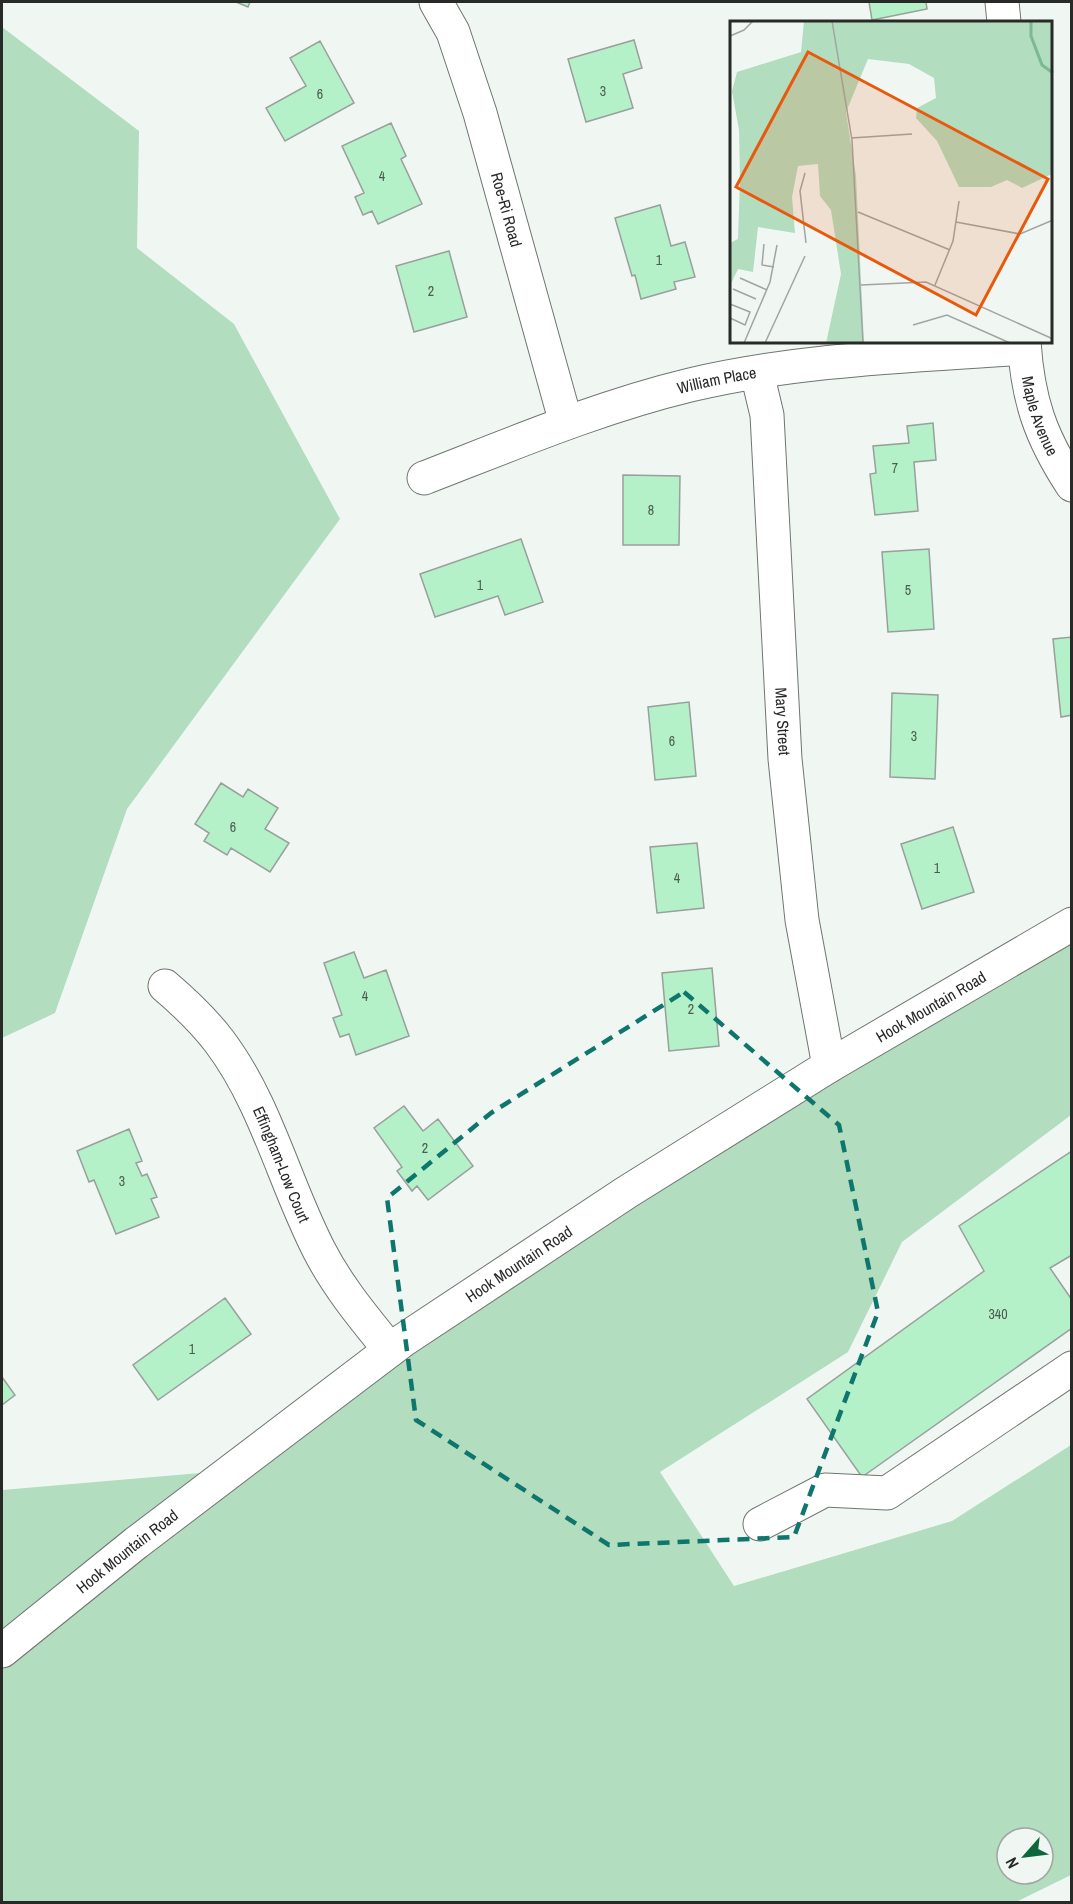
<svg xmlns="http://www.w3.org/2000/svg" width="1073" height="1904" font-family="'Archivo Narrow',sans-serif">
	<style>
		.green { fill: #b2ddbf; fill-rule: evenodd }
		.building { fill: #b4f1c8; stroke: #999f9b; stroke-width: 1.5 }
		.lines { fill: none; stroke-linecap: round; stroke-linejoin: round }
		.minor-casing { stroke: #6f7571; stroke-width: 35 }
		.minor { stroke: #fff; stroke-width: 33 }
		.marked { fill: none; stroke: #0f766e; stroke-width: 4.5; stroke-dasharray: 12 8; stroke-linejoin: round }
		.labels { text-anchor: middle; stroke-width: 6; stroke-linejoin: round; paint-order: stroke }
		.number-label { font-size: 14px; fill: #4b5c50 }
		.street-label { font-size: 16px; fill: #282a28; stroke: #f0f7f2 }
		.inset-river { fill: none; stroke: #7db890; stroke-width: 3 }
		.inset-road { fill: none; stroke: #a0a5a1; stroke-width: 1.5 }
		.view { fill: #e8590c; fill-opacity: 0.15; stroke: #e8590c; stroke-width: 3 }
		.inset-edge { fill: none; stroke: #282a28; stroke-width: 3 }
	</style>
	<rect width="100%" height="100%" fill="#f0f7f2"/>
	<path class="green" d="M2 27 139 131 137 248 234 324 340 519 127 809 55 1013 2 1038Z
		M1071 921V1115L902 1242 848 1352 660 1472 734 1586 952 1521 1071 1445V1875L1016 1902H2V1490L247 1469 611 1197ZM1007 1838H1043V1874H1007Z"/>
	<path class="building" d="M236 2H250L248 7Z
		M869 2H926L927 9 872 20Z
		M634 40 642 68 623 74 633 108 586 122 568 59Z
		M320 41 354 103 285 141 266 108 306 86 290 58Z
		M391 123 406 156 401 159 422 204 378 224 372 211 363 215 355 197 364 193 342 146Z
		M660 205 671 246 685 242 695 277 674 282 676 289 641 299 635 275 632 276 615 218Z
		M449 251 467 317 414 332 396 266Z
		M933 423 936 460 914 462 918 511 875 515 870 474 876 473 873 446 909 443 907 426Z
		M623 475 680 476 679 545H623Z
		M521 539 543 602 505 615 498 596 435 617 420 574Z
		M929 549 934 629 888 632 882 552Z
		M1072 637V715L1061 717 1053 639Z
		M892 693 938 695 935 779 890 777Z
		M689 702 696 776 655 780 648 707Z
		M221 783 243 797 248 789 278 808 265 829 289 843 270 872 231 848 227 855 204 841 209 833 195 824Z
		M953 827 974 892 922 909 901 844Z
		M697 843 704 908 657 913 650 847Z
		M354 952 364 978 386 970 409 1036 356 1055 349 1034 340 1037 333 1018 342 1015 324 963Z
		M712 968 719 1046 669 1051 662 973Z
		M404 1106 423 1131 438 1119 473 1166 428 1200 417 1186 412 1191 397 1171 402 1167 374 1128Z
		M129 1129 142 1161 136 1163 142 1176 147 1174 157 1197 151 1199 159 1217 116 1234 94 1180 89 1182 77 1151Z
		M1072 1151V1255L1050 1268 1072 1300V1328L862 1477 807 1399 984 1271 959 1226Z
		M225 1298 251 1334 158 1400 133 1365Z
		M2 1377 15 1395 2 1405Z"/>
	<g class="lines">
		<g class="minor-casing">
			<g id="minor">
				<path id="s1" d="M436 2 453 32 480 113 566 423"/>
				<path d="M1002 2 1004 22"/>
				<path id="s2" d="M1024 342C1028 400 1040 436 1072 485"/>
				<path id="s3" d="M757 373 767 415 785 759 802 920 829 1066"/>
				<path id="s4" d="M424 478C512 444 599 407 690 385 800 359 913 356 1024 348"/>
				<path id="s5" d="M165 986C185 1003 203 1020 219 1041 266 1103 284 1182 319 1250 338 1287 364 1318 390 1350"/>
				<path d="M760 1524 825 1490 887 1493 1072 1368"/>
				<path id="s6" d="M2 1651 136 1543 402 1341 627 1192 829 1066 1072 924"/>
			</g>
		</g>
		<use href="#minor" class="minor"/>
	</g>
	<path class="marked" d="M684 992 839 1125 878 1312 794 1537 609 1545 416 1420 387 1198 491 1113Z"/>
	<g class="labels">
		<g class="number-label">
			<text x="603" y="96">3</text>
			<text x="320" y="99">6</text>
			<text x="382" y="181">4</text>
			<text x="659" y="265">1</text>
			<text x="431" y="296">2</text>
			<text x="895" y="473">7</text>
			<text x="651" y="515">8</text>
			<text x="480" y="590">1</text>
			<text x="908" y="595">5</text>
			<text x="914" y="741">3</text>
			<text x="672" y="746">6</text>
			<text x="233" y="832">6</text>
			<text x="937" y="873">1</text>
			<text x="677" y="883">4</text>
			<text x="365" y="1001">4</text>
			<text x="691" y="1014">2</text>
			<text x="425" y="1153">2</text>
			<text x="122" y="1186">3</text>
			<text x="998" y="1319">340</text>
			<text x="192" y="1354">1</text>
		</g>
		<g class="street-label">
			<text dy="6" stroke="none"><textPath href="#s1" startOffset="220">Roe-Ri Road</textPath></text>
			<text dy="6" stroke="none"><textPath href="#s4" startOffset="309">William Place</textPath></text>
			<text dy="6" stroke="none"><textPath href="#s2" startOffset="76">Maple Avenue</textPath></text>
			<text dy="6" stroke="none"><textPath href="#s3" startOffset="350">Mary Street</textPath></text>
			<text dy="6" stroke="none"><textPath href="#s6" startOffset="1132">Hook Mountain Road</textPath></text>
			<text dy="6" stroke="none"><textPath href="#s5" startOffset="216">Effingham-Low Court</textPath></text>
			<text dy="6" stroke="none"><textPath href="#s6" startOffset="646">Hook Mountain Road</textPath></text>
			<text dy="6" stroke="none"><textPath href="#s6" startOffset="160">Hook Mountain Road</textPath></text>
		</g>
	</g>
	<g transform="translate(730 21)">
		<rect width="322" height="322" fill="#f0f7f2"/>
		<path d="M74 0H322V153L292 167 277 159 261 166H229L207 120 186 97 187 87 206 77 204 57 179 43 138 38 116 91 126 155 134 322H96L111 253 101 189 90 175 88 143 68 145 62 176 65 212 28 206 23 251 8 248 0 265V222L8 218 10 158 9 109 2 70 7 51 71 31Z" fill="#b2ddbf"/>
		<path class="inset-river" d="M301 0V15L312 44 323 52"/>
		<path class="inset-road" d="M102 0 122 119 133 322M0 15 14 9 23 0M121 117 182 113M75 152 70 170 76 222M128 191 220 229M226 201 290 213 323 199M34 223 32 244 44 246M10 257 37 269M131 264 196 261 323 318M205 264 223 220 229 180M3 268 26 278M0 283 20 291 15 304 0 297M183 304 217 294 280 322M14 322 40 261 47 224M35 322 75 235"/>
		<path class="view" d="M78 31 318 158 246 294 6 166Z"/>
		<rect width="322" height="322" class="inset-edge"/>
	</g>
	<rect width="1073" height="1904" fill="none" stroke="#282a28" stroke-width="6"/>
	<g transform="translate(1025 1856) rotate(242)"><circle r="28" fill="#f0f7f2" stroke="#a0a5a1" stroke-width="1.5"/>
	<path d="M0-4.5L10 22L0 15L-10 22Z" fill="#0e673a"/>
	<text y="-9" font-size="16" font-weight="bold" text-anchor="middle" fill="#282a28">N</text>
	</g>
</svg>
